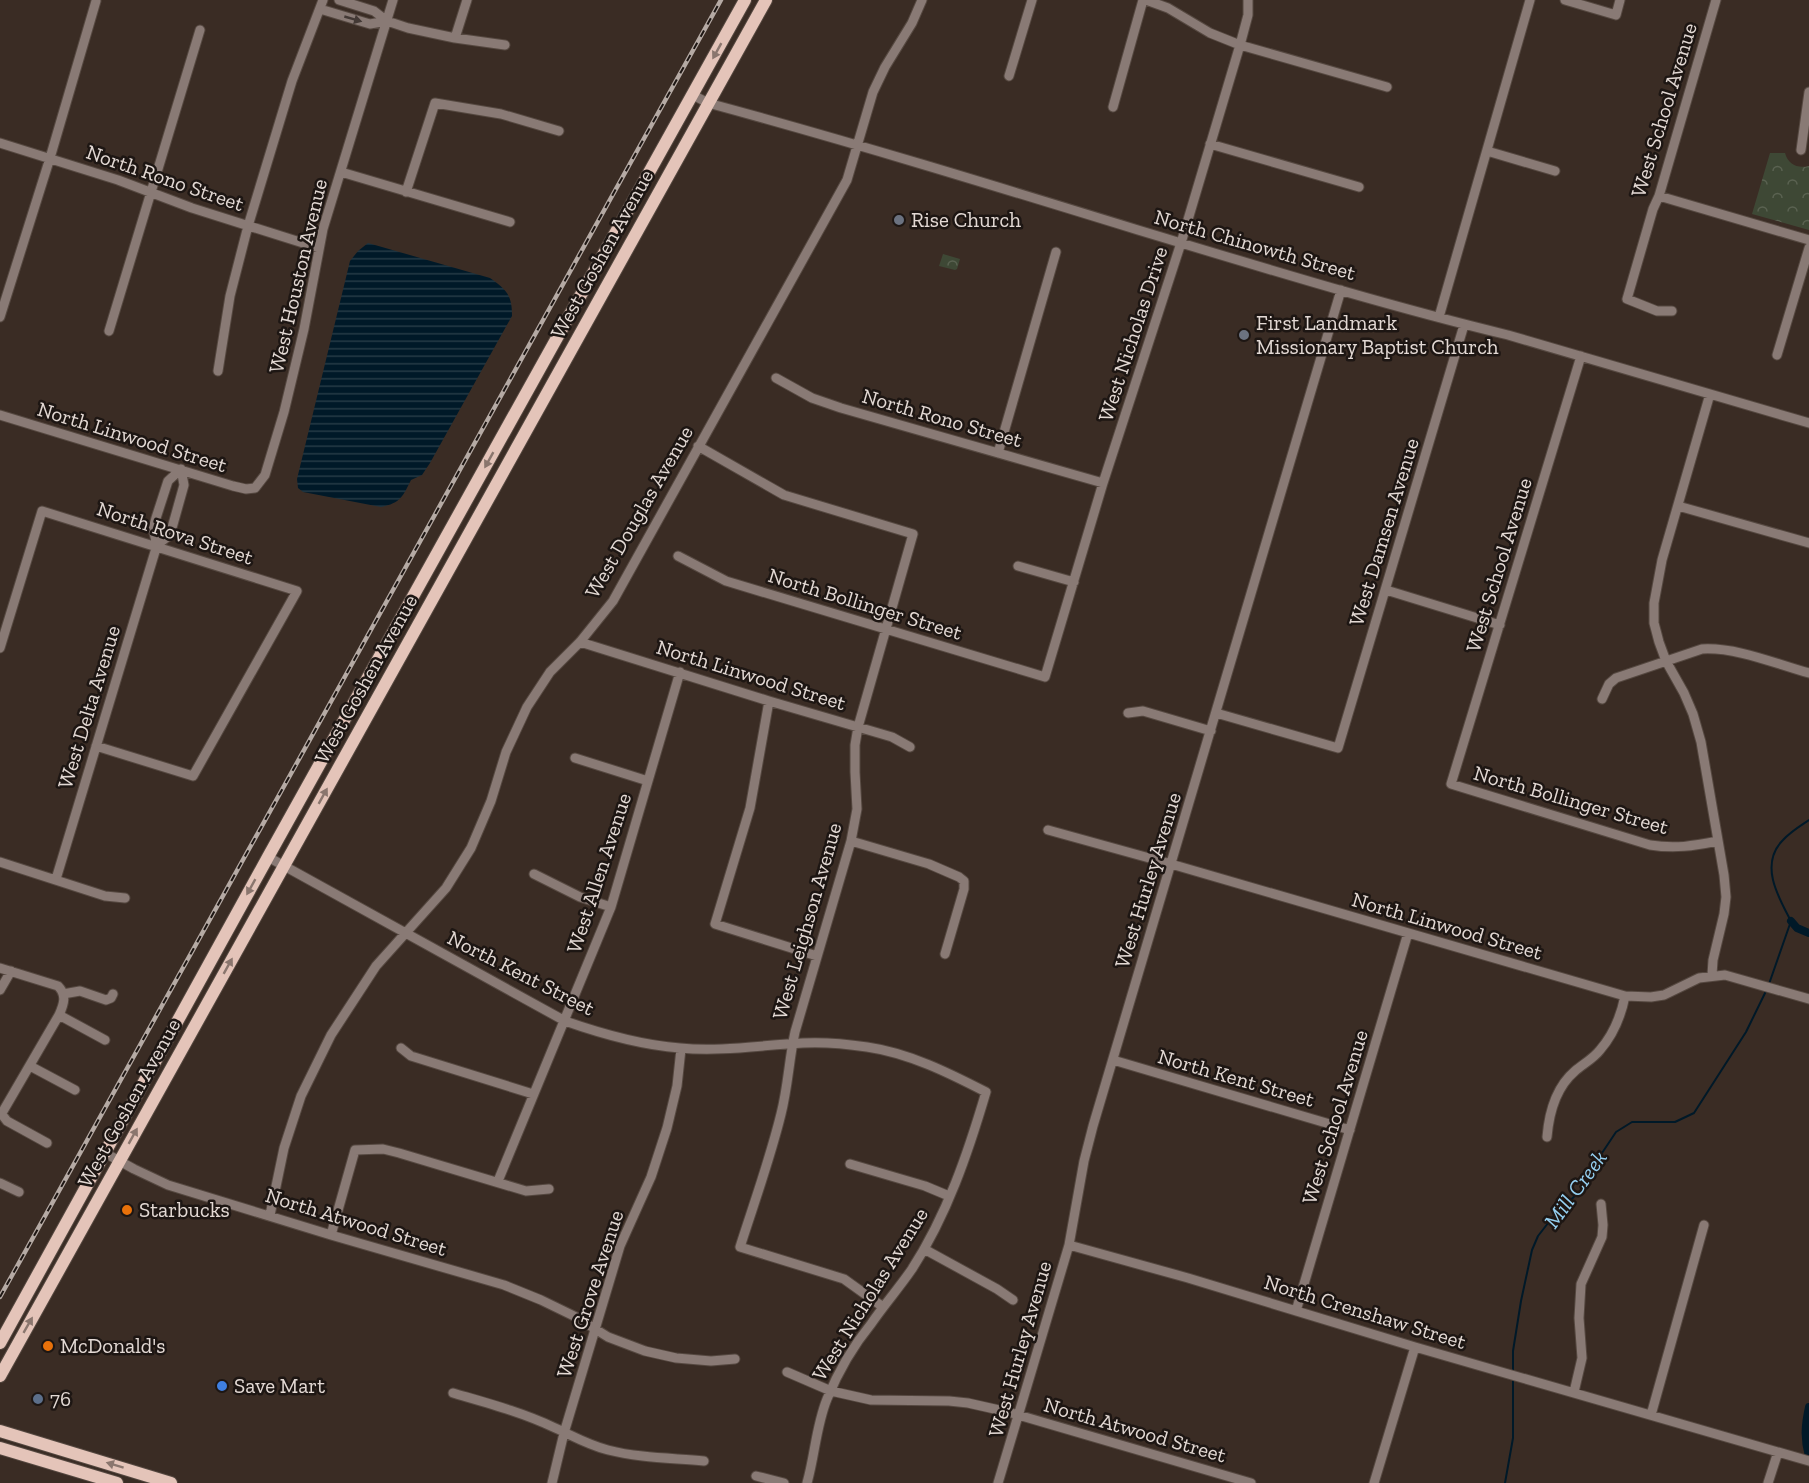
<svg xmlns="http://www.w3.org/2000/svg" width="1809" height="1483" font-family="'Zilla Slab',serif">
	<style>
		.park { fill: url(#park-crowns) }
		.water { fill: url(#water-rules) }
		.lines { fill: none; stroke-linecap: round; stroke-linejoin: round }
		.stream { stroke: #001928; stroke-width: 2 }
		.canal { stroke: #001928; stroke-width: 8 }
		.minor-casing { stroke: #554840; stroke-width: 11 }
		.major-casing { stroke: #554840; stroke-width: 14 }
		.minor { stroke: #897a75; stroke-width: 9 }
		.major { stroke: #e4c4b9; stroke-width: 12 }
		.rail-casing { stroke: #b5aaa4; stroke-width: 4.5 }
		.rail { stroke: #1d1613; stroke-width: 2; stroke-dasharray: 7; stroke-linecap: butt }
		.oneway { fill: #433935 }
		.oneway2 { fill: #8a766e }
		.worship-dot { fill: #6b7280; stroke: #1d1613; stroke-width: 2 }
		.food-dot { fill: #e8710a; stroke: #1d1613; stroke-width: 2 }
		.shop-dot { fill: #3f7fe0; stroke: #1d1613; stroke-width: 2 }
		.service-dot { fill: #5c6f8a; stroke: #1d1613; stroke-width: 2 }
		.labels { text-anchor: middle; stroke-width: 5; stroke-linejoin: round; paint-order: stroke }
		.street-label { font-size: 21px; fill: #e3d9d4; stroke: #1d1613 }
		.poi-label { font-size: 21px; fill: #e3d9d4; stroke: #1d1613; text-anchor: start }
		.water-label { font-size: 22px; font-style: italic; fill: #94cff0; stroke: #1d1613 }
	</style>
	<defs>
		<pattern id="park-crowns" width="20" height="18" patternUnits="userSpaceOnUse" patternTransform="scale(1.5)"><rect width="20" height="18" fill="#3e4835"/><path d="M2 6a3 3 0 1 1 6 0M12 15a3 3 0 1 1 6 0" fill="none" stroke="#5a6251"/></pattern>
		<pattern id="water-rules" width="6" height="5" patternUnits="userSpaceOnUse" patternTransform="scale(1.5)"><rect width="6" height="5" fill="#001928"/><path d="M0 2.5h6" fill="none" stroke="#253a46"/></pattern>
	</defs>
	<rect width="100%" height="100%" fill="#3a2c24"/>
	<path class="park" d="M1770 153H1785C1788 164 1797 169 1809 166V230L1752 214Z
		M943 254 960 259 957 269 955 270 939 266Z"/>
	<path class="water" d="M368 243 490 278C507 290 512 295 512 316L430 463 422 475 411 480C403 496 401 503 381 507L303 492 298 488 297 479 350 261 358 251Z"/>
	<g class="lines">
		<path class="stream" d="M1769 984 1791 921C1778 897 1759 864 1783 840 1790 832 1800 826 1809 820
			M1513 1373V1351L1521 1301 1532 1250 1538 1236 1552 1218 1581 1190 1594 1165 1616 1132 1632 1122H1675L1694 1113 1746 1032 1767 989
			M1505 1483 1513 1438V1379"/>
		<path class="canal" d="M1791 921 1797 928 1809 933
			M1809 1407C1805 1425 1804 1439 1809 1456"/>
		<g class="minor-casing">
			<path id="minor" d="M339 0 374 11 387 21 408 28 455 38 505 45
				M1146 0 1168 8 1210 33 1240 45 1387 87
				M1565 0 1616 15 1620 0
				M320 9 370 24 387 21
				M455 38 467 0
				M1009 76 1032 0
				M693 95 708 103C852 142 995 186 1138 230 1261 267 1384 305 1508 335L1809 423
				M1113 107 1143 0
				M0 143 118 180 192 208 319 248
				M1210 144 1359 187
				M1801 150 1809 92
				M1487 151 1555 171
				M341 172 510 222
				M406 192 435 103 501 114 559 131
				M1659 196 1809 240
				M1672 311H1657L1627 299 1653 209 1659 196 1716 0
				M0 317 50 158 96 1
				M1439 317 1530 0
				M109 331 200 30
				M1777 355 1809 248
				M1581 356 1451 784 1650 845C1675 849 1693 846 1718 841
				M218 371 230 296 248 226 292 81 323 0
				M776 378 812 398 841 408 1103 483
				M1710 394 1662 560 1654 603V623L1659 642 1666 661 1684 693 1693 714 1701 742 1724 875 1726 897 1724 914 1713 960 1712 975
				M0 415 233 486 246 489 255 488 265 475 284 412 304 329 323 229 393 0
				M698 446 784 495 913 534 858 727 855 745V772L857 809 851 841 795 1032C789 1059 788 1087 781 1114 770 1159 754 1203 740 1247L844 1279 883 1307
				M998 453 1056 252
				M1678 506 1809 543
				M157 545 170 535 184 485 181 469
				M678 556 726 581 1045 677 1103 483 1181 243 1240 45 1248 15V0
				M1018 566 1074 582
				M1386 590 1500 625
				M580 642 769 701 892 737 910 747
				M0 648 42 511 297 591 193 776 96 746
				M1602 699 1609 684 1616 678 1702 649C1737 647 1776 664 1809 673
				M769 701 750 808 715 924 817 956
				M1128 713 1143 711 1211 731
				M1216 713 1338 748 1464 325
				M575 758 648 781
				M1048 830 1171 864 1625 996 1651 997 1664 995 1699 978 1725 975 1809 999
				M851 841 929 864 959 877 964 881V889L945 954
				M268 857 565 1021C602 1034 640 1045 680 1048 721 1052 762 1045 803 1043 823 1042 847 1044 867 1047 909 1053 949 1073 986 1092 968 1153 947 1215 912 1269 899 1288 884 1305 871 1324 853 1346 838 1372 827 1399 816 1426 815 1455 807 1483
				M0 862 105 896 125 898
				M534 874 580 897 611 907
				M56 879 157 545 153 529 156 518 168 481 181 469
				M0 968 58 986C67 995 64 1004 59 1015L2 1113
				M0 990 11 971
				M63 994 80 991 106 1000 111 998 113 994
				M59 1015 105 1040
				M401 1048 411 1056 533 1094
				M1113 1060 1350 1130
				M30 1066 75 1090
				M0 1112 7 1121 47 1143
				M1547 1137C1549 1113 1555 1088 1575 1071 1583 1064 1593 1059 1600 1050 1613 1035 1621 1016 1625 996
				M105 1153 134 1169 168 1185 331 1235 504 1285 541 1300 576 1317 608 1337 645 1351 676 1358 711 1361 735 1359
				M850 1164 925 1186 949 1196
				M498 1181 611 907 680 672
				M0 1183 19 1192
				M270 1215 284 1148 301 1096 331 1035 376 966 446 888 471 848 491 801 506 752 527 707 550 672 580 642 613 601 847 180 873 92 885 67 912 23 922 0
				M331 1235 355 1150 383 1149 399 1153 526 1191 549 1189
				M1069 1245 1188 1278 1415 1347 1809 1461
				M924 1249 997 1289 1013 1300
				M1296 1311 1408 933
				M787 1372 831 1391 871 1400 949 1401 968 1403 1008 1412 1251 1483
				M1574 1392 1582 1358 1579 1318 1581 1284 1602 1237 1603 1225 1601 1204
				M453 1393C487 1403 521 1412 553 1427 571 1435 588 1445 608 1450 639 1458 672 1458 704 1461
				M1651 1415 1704 1225
				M756 1476 784 1483
				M552 1483 564 1433 620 1246 651 1177 667 1128 677 1086 681 1049
				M998 1483 1069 1245 1084 1161 1093 1126 1341 290
				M1374 1483 1415 1347
				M1768 1483 1778 1452"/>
		</g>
		<g class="major-casing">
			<path id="major" d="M0 1343 268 857 745 0
				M0 1376 766 0
				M0 1431 171 1483
				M0 1448 117 1483"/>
		</g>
		<use href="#minor" class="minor"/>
		<use href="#major" class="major"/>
		<g class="rail-casing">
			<path id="rail" d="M0 1297 721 0"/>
		</g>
		<use href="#rail" class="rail"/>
	</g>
	<defs><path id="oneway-solid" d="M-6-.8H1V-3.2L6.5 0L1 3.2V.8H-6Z" transform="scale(1.5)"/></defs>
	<use class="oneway" href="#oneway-solid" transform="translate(353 19) rotate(16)"/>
	<g class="oneway2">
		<use href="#oneway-solid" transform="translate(717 51) rotate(119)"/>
		<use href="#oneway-solid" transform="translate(489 460) rotate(119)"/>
		<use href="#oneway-solid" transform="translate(323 796) rotate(-61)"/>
		<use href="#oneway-solid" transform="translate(251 887) rotate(119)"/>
		<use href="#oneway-solid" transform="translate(228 966) rotate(-61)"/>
		<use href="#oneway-solid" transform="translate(133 1136) rotate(-61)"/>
		<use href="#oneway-solid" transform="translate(28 1325) rotate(-60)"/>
		<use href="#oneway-solid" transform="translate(115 1465) rotate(-163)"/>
	</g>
	<g class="worship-dot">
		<circle cx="899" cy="220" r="6"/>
		<circle cx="1244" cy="335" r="6"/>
	</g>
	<g class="food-dot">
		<circle cx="127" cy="1210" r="6"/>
		<circle cx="48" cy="1346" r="6"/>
	</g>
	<circle class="shop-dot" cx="222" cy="1386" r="6"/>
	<circle class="service-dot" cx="38" cy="1399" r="6"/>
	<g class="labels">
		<g class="street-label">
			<text transform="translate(1664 110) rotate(-73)" y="7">West School Avenue</text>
			<text transform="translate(165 178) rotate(19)" y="7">North Rono Street</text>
			<text transform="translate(1255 245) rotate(16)" y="7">North Chinowth Street</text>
			<text transform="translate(602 254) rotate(-61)" y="7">West Goshen Avenue</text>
			<text transform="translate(298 276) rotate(-77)" y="7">West Houston Avenue</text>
			<text transform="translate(1133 334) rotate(-72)" y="7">West Nicholas Drive</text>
			<text transform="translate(942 418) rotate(16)" y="7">North Rono Street</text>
			<text transform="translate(132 437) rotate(17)" y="7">North Linwood Street</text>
			<text transform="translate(639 512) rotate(-60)" y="7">West Douglas Avenue</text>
			<text transform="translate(1384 532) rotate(-73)" y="7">West Damsen Avenue</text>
			<text transform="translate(175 533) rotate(18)" y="7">North Rova Street</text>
			<text transform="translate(1499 565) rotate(-73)" y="7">West School Avenue</text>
			<text transform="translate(865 604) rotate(17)" y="7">North Bollinger Street</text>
			<text transform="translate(751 675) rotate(17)" y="7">North Linwood Street</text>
			<text transform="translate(366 679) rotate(-61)" y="7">West Goshen Avenue</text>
			<text transform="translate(89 707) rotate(-73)" y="7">West Delta Avenue</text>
			<text transform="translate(1571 800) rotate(16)" y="7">North Bollinger Street</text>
			<text transform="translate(599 873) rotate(-72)" y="7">West Allen Avenue</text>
			<text transform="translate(1148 880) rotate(-73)" y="7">West Hurley Avenue</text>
			<text transform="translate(807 921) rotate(-74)" y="7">West Leighson Avenue</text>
			<text transform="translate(1447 926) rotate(16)" y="7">North Linwood Street</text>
			<text transform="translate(521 973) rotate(27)" y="7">North Kent Street</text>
			<text transform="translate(1236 1078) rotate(16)" y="7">North Kent Street</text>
			<text transform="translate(129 1103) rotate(-61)" y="7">West Goshen Avenue</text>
			<text transform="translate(1335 1117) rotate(-73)" y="7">West School Avenue</text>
			<text transform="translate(356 1222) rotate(17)" y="7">North Atwood Street</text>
			<text transform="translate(590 1294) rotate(-72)" y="7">West Grove Avenue</text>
			<text transform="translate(870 1294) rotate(-58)" y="7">West Nicholas Avenue</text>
			<text transform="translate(1365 1312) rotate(17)" y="7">North Crenshaw Street</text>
			<text transform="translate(1020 1349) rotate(-74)" y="7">West Hurley Avenue</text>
			<text transform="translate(1135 1430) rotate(16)" y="7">North Atwood Street</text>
		</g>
		<g class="poi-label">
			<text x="911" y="227">Rise Church</text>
			<text x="1256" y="330">First Landmark<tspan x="1256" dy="24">Missionary Baptist Church</tspan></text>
			<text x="139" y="1217">Starbucks</text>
			<text x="60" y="1353">McDonald's</text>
			<text x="234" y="1393">Save Mart</text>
			<text x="50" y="1406">76</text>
		</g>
		<g class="water-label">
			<text transform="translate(1575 1189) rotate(-54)" y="8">Mill Creek</text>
		</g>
	</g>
</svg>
